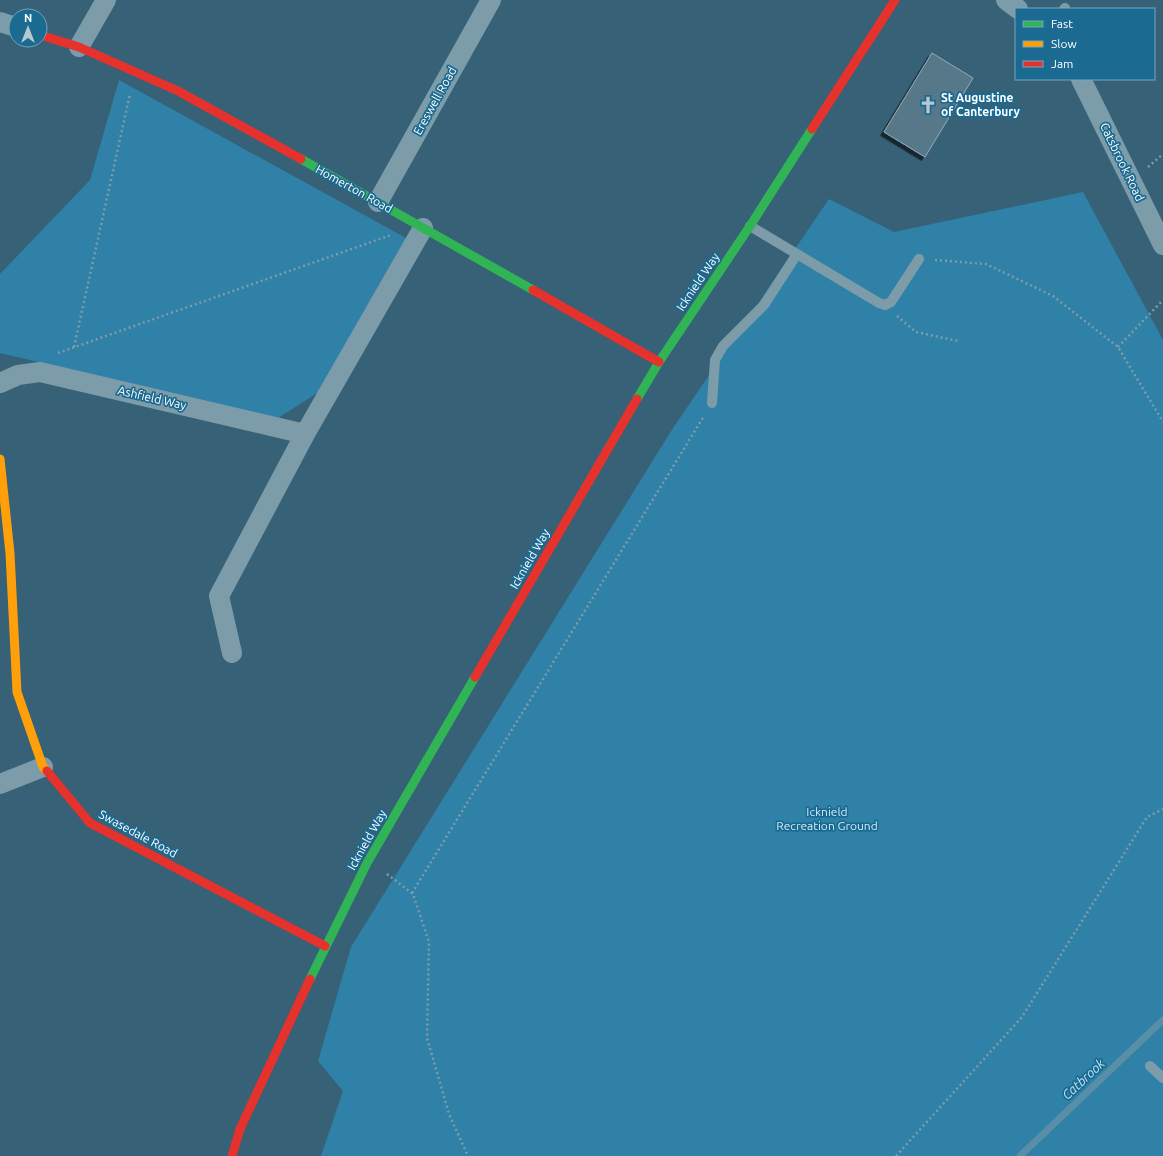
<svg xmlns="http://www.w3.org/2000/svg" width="1163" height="1156" font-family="Ubuntu,sans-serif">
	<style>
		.green { fill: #2f81a7 }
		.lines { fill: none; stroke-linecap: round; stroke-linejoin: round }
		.stream { stroke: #598ea7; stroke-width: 7 }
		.building { fill: #567889; stroke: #92abb7; filter: url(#shadow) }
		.path { stroke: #7d9ca9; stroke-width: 2.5; stroke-dasharray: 2 3; stroke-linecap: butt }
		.lane { stroke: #7d9ca9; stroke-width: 10 }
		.street { stroke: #7d9ca9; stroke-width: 20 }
		.fast { stroke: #30b455; stroke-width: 9 }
		.slow { stroke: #ff9f0a; stroke-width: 9 }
		.jam { stroke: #e5322d; stroke-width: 9 }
		.labels { text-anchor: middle; stroke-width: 3.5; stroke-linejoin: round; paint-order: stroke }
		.poi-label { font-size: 12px; font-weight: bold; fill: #fff; stroke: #1b6a91; text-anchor: start }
		.street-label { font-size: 12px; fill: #fff; stroke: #1b6a91 }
		.park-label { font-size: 12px; fill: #d0edfa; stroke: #1b6a91 }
		.water-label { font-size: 13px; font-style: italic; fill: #c1e6f7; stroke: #1b6a91 }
	</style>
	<defs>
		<filter id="shadow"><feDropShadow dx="-3.5" dy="3.5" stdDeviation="0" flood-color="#0009"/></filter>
	</defs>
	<rect width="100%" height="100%" fill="#366176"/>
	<path class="green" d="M119 80 406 238 319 392 278 418 0 353V274L90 180Z
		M1083 192 1163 340V1155L1162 1156H321L343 1091 318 1061 351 947 673 428 829 199 894 232Z"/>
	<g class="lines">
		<path class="stream" d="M1020 1156 1163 1020"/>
	</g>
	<path class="building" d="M932 53 973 78 925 157 884 132Z"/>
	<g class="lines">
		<path class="path" d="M1148 167 1163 154
			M935 260 986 264 1053 296 1118 347 1163 422
			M897 316 916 332 958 341
			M74 347 130 94
			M1118 347 1163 300
			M58 353 391 235
			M387 874 413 894 429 942 427 1038 449 1114 468 1156
			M412 893 704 416
			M896 1156 1022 1017 1147 817 1163 809"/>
		<path class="lane" d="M1064 9 1065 8
			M750 226 879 303 885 305 891 302 919 259
			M712 403 715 360 723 346 764 305 797 254
			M1150 1066 1163 1078"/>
		<path class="street" d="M1006 0 1018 9
			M0 22 16 27
			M79 47 106 0
			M1081 79 1163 245
			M378 202 491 0
			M0 383 18 375 40 372 305 434
			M232 653 219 596 305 434 423 228
			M0 784 43 767"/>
		<path class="fast" d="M301 159 533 290
			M637 399 659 362 750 226 812 129
			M310 979 367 863 475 677"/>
		<path class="slow" d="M0 459 10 553 17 692 43 767 47 771"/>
		<path class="jam" d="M40 35 79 47 178 91 301 159
			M812 129 895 0
			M533 290 659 362
			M475 677 637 399
			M47 771 90 823 325 946
			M232 1156 240 1129 310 979"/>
	</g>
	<defs>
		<g id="church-bare" transform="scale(1.38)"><path d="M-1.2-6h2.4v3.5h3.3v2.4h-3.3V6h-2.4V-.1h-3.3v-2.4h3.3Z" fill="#b9c8cf" stroke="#1b6a91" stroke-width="2.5" paint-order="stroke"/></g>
	</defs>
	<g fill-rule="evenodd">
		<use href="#church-bare" x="928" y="105"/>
	</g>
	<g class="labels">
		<g class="poi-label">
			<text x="941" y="102">St Augustine<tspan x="941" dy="14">of Canterbury</tspan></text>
		</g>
		<g class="street-label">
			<text transform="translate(435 101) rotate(-61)" y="4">Ereswell Road</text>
			<text transform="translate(1122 162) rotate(64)" y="4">Catsbrook Road</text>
			<text transform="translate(354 189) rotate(29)" y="4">Homerton Road</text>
			<text transform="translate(698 282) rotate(-56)" y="4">Icknield Way</text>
			<text transform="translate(152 398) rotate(13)" y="4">Ashfield Way</text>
			<text transform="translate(530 559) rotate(-60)" y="4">Icknield Way</text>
			<text transform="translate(138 834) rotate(28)" y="4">Swasedale Road</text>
			<text transform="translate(367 840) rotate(-61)" y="4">Icknield Way</text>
		</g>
		<g class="park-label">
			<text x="827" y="816">Icknield<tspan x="827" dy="14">Recreation Ground</tspan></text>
		</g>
		<g class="water-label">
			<text transform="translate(1083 1079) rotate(-43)" y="5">Catbrook</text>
		</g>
	</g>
	<rect x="1015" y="8" width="140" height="72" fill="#1b6a91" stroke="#76a6bd"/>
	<rect x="1023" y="21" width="20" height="6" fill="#30b455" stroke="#76a6bd"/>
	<text x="1051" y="28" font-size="12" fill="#ffffff">Fast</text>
	<rect x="1023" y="41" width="20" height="6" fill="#ff9f0a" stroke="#76a6bd"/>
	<text x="1051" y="48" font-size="12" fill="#ffffff">Slow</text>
	<rect x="1023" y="61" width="20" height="6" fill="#e5322d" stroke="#76a6bd"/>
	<text x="1051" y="68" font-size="12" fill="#ffffff">Jam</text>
	<g transform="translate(28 28)"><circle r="19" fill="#1b6a91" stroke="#76a6bd"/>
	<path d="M0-3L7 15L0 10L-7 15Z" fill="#b9c8cf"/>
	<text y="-6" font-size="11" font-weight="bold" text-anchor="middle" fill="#ffffff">N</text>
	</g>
</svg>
